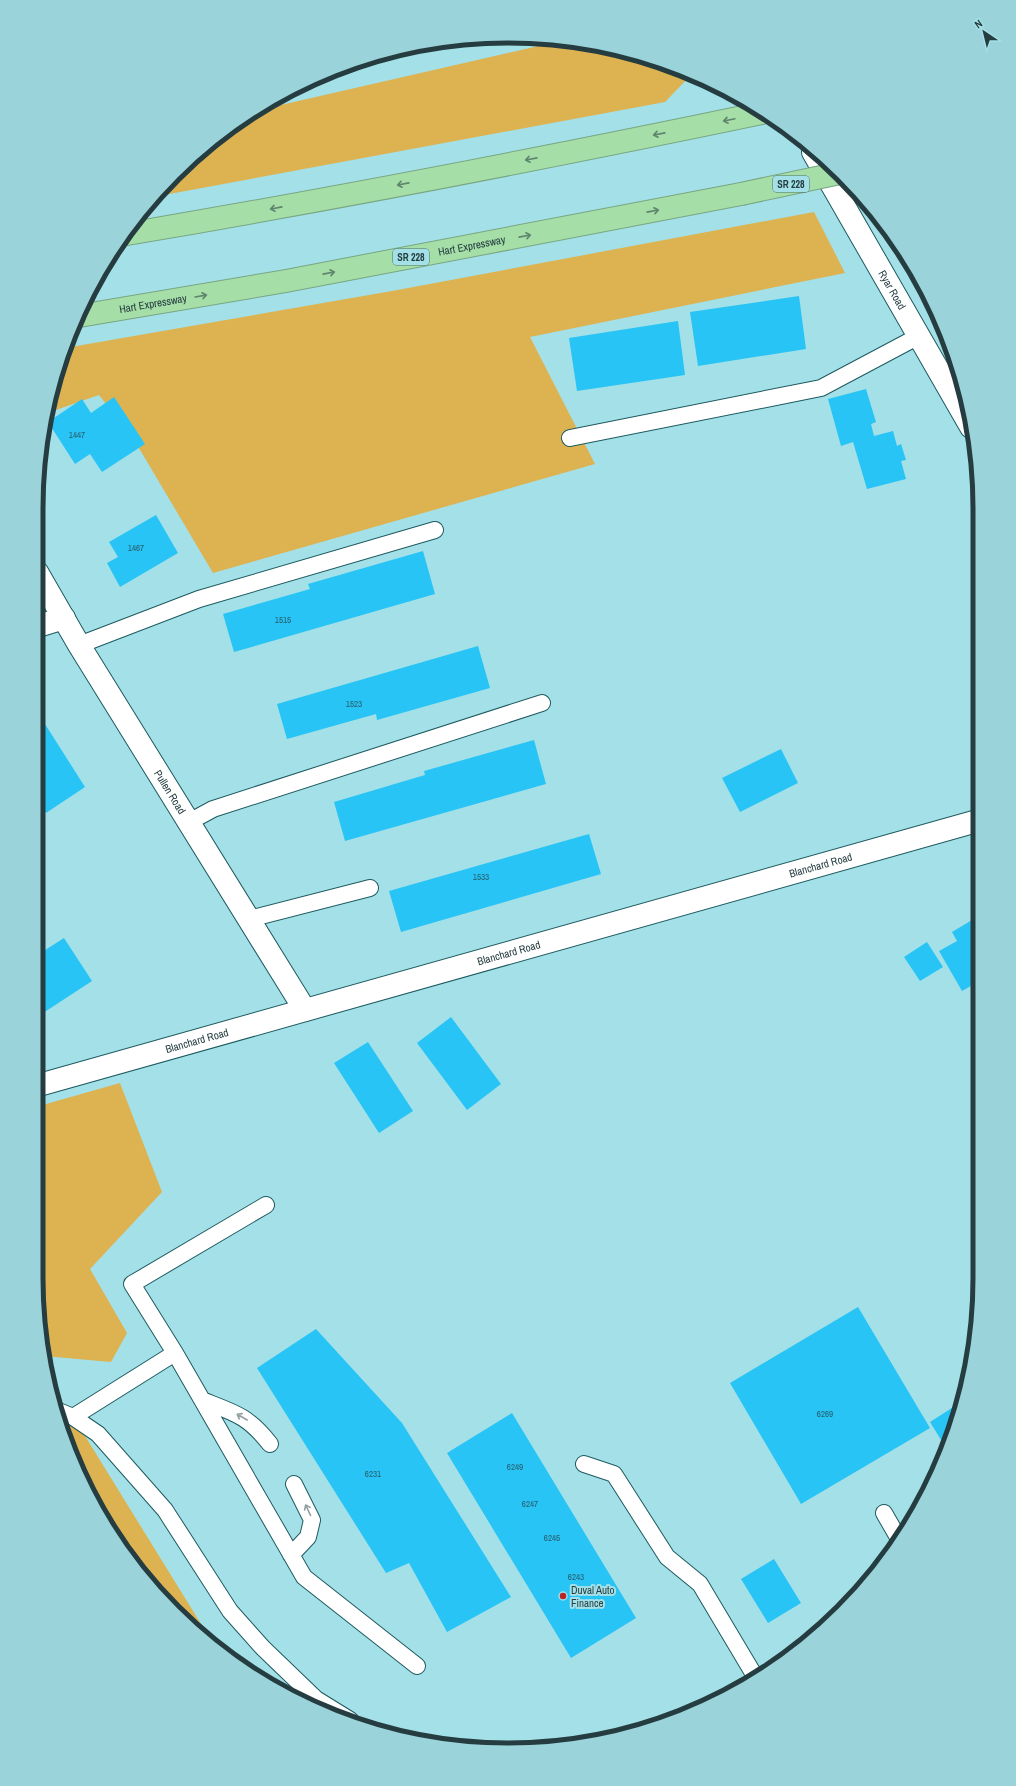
<svg xmlns="http://www.w3.org/2000/svg" width="1016" height="1786" font-family="'Archivo Narrow',sans-serif">
	<style>
		.green { fill: #ddb251 }
		.building { fill: #28c4f5 }
		.lines { fill: none; stroke-linecap: round; stroke-linejoin: round }
		.service-casing { stroke: #1d5a60; stroke-width: 18 }
		.minor-casing { stroke: #1d5a60; stroke-width: 24 }
		.motorway-casing { stroke: #78a683; stroke-width: 24 }
		.service { stroke: #fff; stroke-width: 16 }
		.minor { stroke: #fff; stroke-width: 22 }
		.motorway { stroke: #a5dea7; stroke-width: 22 }
		.motorway-bridge-casing { stroke: #78a683; stroke-width: 24; stroke-linecap: butt }
		.motorway-bridge { stroke: #a5dea7; stroke-width: 22 }
		.oneway { stroke: #5f856e }
		.oneway2 { stroke: #929ea0 }
		.poi-dot { fill: #b62629; stroke: #a4e0e7; stroke-width: 1.5 }
		.labels { text-anchor: middle; stroke-width: 4; stroke-linejoin: round; paint-order: stroke }
		.number-label { font-size: 9px; fill: #265f6d }
		.shield { fill: #a4e0e7; stroke: #4b6e72; stroke-width: 1 }
		.shield-label { font-size: 10px; font-weight: bold; fill: #253d40 }
		.street-label { font-size: 11px; fill: #253d40; stroke: #a4e0e7 }
		.poi-label { font-size: 11px; fill: #253d40; stroke: #a4e0e7; text-anchor: start }
		.rim { fill: none; stroke: #253d40; stroke-width: 5 }
	</style>
	<rect width="100%" height="100%" fill="#a4e0e7"/>
	<path class="green" d="M565 40 660 61 691 75 665 102 153 197 221 133 259 110Z
		M814 212 845 273 530 337 595 464 213 573 133 438 99 395 50 412 61 357 65 348 392 291Z
		M120 1083 162 1192 90 1269 127 1333 111 1362 44 1356 40 1340 39 1106Z
		M77 1423 201 1624 245 1670 174 1612 133 1565 85 1487 61 1430 60 1425Z"/>
	<path class="building" d="M799 296 806 349 698 366 690 312Z
		M678 321 685 375 577 391 569 338Z
		M866 389 876 422 871 424 874 436 893 431 897 446 901 444 906 460 901 461 906 479 867 489 853 442 841 446 828 399Z
		M114 397 145 444 102 472 90 454 75 464 48 422 82 399 91 413Z
		M156 515 178 553 120 587 107 563 118 557 109 542Z
		M423 551 435 594 234 652 223 614 310 589 308 584Z
		M478 646 490 688 377 720 376 714 287 739 277 704Z
		M38 713 85 787 46 813 38 801Z
		M534 740 546 784 345 841 334 802 425 775 424 771Z
		M781 749 798 783 740 812 722 778Z
		M589 834 601 874 401 932 389 891Z
		M977 917 978 982 962 991 939 951 957 941 952 932Z
		M64 938 92 981 40 1015 39 954Z
		M927 942 943 967 920 981 904 957Z
		M451 1017 501 1084 467 1110 417 1043Z
		M368 1042 413 1111 379 1133 334 1063Z
		M858 1307 930 1428 801 1504 730 1383Z
		M316 1329 402 1423 511 1597 447 1632 409 1563 386 1573 257 1368Z
		M958 1404 960 1406 955 1430 946 1448 930 1422Z
		M512 1413 636 1618 571 1658 447 1453Z
		M774 1559 801 1603 768 1623 741 1579Z
		M821 1630 819 1633 783 1659 780 1655Z"/>
	<g class="lines">
		<g class="service-casing">
			<path id="service" d="M570 438 821 388 919 336
				M79 645 199 599 435 530
				M189 822 213 809 542 703
				M249 919 370 888
				M175 1353 304 1577 417 1666
				M204 1401C235 1413 248 1416 270 1444
				M56 1410 73 1417 98 1434 165 1510 230 1611 263 1648 316 1699 350 1720
				M73 1417 175 1353 132 1284 266 1205
				M584 1464 614 1474 667 1557 700 1584 756 1678
				M884 1513 899 1539
				M291 1555 308 1537 312 1520 294 1484"/>
		</g>
		<g class="minor-casing">
			<g id="minor">
				<path id="s1" d="M813 152 971 427"/>
				<path id="s2" d="M37 572 79 645 305 1010"/>
				<path d="M38 626 64 618"/>
				<path id="s3" d="M39 1085 977 821"/>
			</g>
		</g>
		<g class="motorway-casing">
			<g id="motorway">
				<path d="M127 234C339 198 551 157 762 113"/>
				<path id="s4" d="M79 316 286 281 741 194"/>
			</g>
		</g>
		<use href="#service" class="service"/>
		<use href="#minor" class="minor"/>
		<use href="#motorway" class="motorway"/>
		<g class="motorway-bridge-casing">
			<path id="motorway-bridge" d="M741 194 840 173"/>
		</g>
		<use href="#motorway-bridge" class="motorway-bridge"/>
	</g>
	<defs><path id="oneway-shaft" d="M-6 0H5M1.5-3L5.5 0L1.5 3" fill="none" stroke-width="1.6" stroke-linecap="round" stroke-linejoin="round"/></defs>
	<g class="oneway">
		<use href="#oneway-shaft" transform="translate(729 120) rotate(168)"/>
		<use href="#oneway-shaft" transform="translate(659 134) rotate(169)"/>
		<use href="#oneway-shaft" transform="translate(531 159) rotate(169)"/>
		<use href="#oneway-shaft" transform="translate(403 184) rotate(169)"/>
		<use href="#oneway-shaft" transform="translate(276 208) rotate(169)"/>
		<use href="#oneway-shaft" transform="translate(653 211) rotate(-11)"/>
		<use href="#oneway-shaft" transform="translate(525 236) rotate(-11)"/>
		<use href="#oneway-shaft" transform="translate(329 273) rotate(-11)"/>
		<use href="#oneway-shaft" transform="translate(201 296) rotate(-10)"/>
	</g>
	<g class="oneway2">
		<use href="#oneway-shaft" transform="translate(242 1417) rotate(-150)"/>
		<use href="#oneway-shaft" transform="translate(308 1510) rotate(-115)"/>
	</g>
	<circle class="poi-dot" cx="563" cy="1596" r="4"/>
	<g class="labels">
		<g class="number-label">
			<text x="77" y="438">1447</text>
			<text x="136" y="551">1467</text>
			<text x="283" y="623">1515</text>
			<text x="354" y="707">1523</text>
			<text x="481" y="880">1533</text>
			<text x="825" y="1417">6269</text>
			<text x="515" y="1470">6249</text>
			<text x="373" y="1477">6231</text>
			<text x="530" y="1507">6247</text>
			<text x="552" y="1541">6245</text>
			<text x="576" y="1580">6243</text>
		</g>
		<g class="shield">
			<rect x="773" y="176" width="36" height="16" rx="3"/>
			<rect x="393" y="249" width="36" height="16" rx="3"/>
		</g>
		<g class="shield-label">
			<text x="791" y="188">SR 228</text>
			<text x="411" y="261">SR 228</text>
		</g>
		<g class="street-label">
			<text dy="4" stroke="none"><textPath href="#s4" startOffset="399">Hart Expressway</textPath></text>
			<text dy="4" stroke="none"><textPath href="#s1" startOffset="159">Ryar Road</textPath></text>
			<text dy="4" stroke="none"><textPath href="#s4" startOffset="75">Hart Expressway</textPath></text>
			<text dy="4" stroke="none"><textPath href="#s2" startOffset="257">Pullen Road</textPath></text>
			<text dy="4" stroke="none"><textPath href="#s3" startOffset="812">Blanchard Road</textPath></text>
			<text dy="4" stroke="none"><textPath href="#s3" startOffset="488">Blanchard Road</textPath></text>
			<text dy="4" stroke="none"><textPath href="#s3" startOffset="164">Blanchard Road</textPath></text>
		</g>
		<g class="poi-label">
			<text x="571" y="1594">Duval Auto<tspan x="571" dy="13">Finance</tspan></text>
		</g>
	</g>
	<path d="M0 0H1016V1786H0ZM508 43H508A465 465 0 0 1 973 508V1278A465 465 0 0 1 508 1743H508A465 465 0 0 1 43 1278V508A465 465 0 0 1 508 43Z" fill="#9ad3da" fill-rule="evenodd"/>
	<path class="rim" d="M508 43H508A465 465 0 0 1 973 508V1278A465 465 0 0 1 508 1743H508A465 465 0 0 1 43 1278V508A465 465 0 0 1 508 43Z"/>
	<g transform="translate(984 32) rotate(325)" stroke="#a4e0e7" stroke-width="3" paint-order="stroke">
	<path d="M0-3L7 15L0 10L-7 15Z" fill="#253d40"/>
	<text y="-6" font-size="11" font-weight="bold" text-anchor="middle" fill="#253d40">N</text>
	</g>
</svg>
